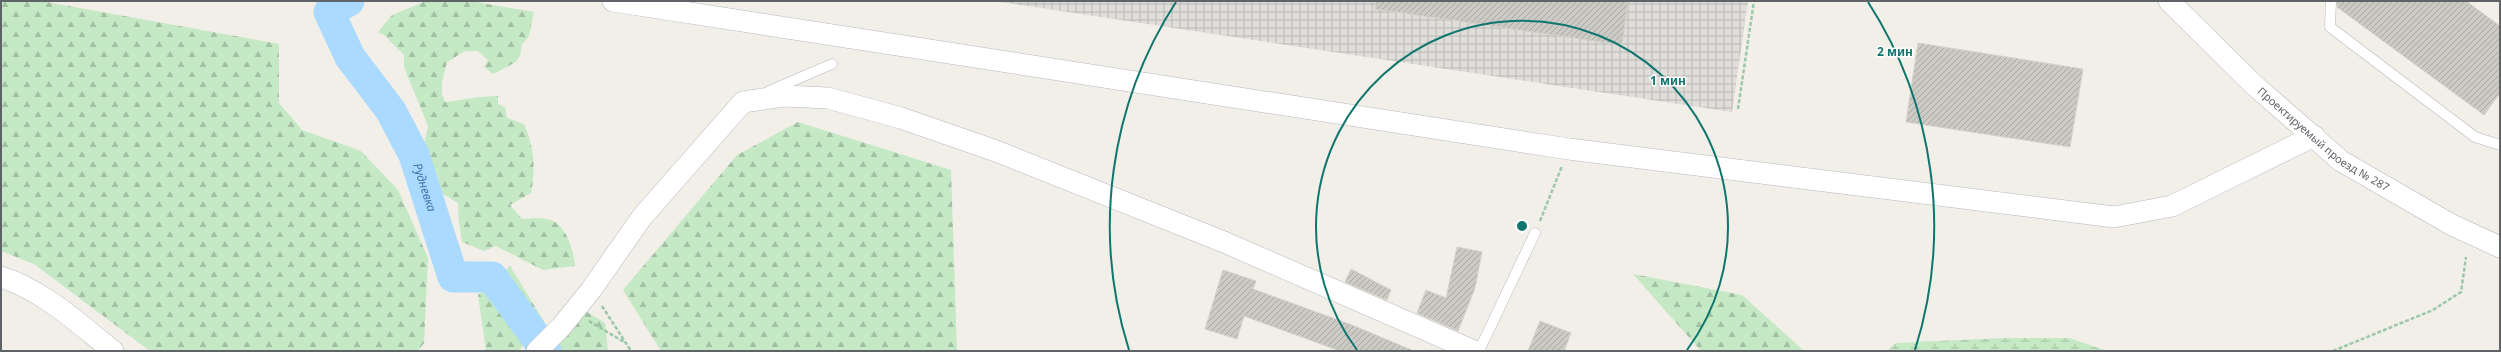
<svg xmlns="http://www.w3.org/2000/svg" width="2501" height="352" font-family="'Noto Sans',sans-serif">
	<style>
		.industrial { fill: url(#industrial-grid) }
		.forest { fill: url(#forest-firs) }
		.wetland { fill: url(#wetland-marsh) }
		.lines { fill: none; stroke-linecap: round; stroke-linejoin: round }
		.river { stroke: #aadaff; stroke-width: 31 }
		.building { fill: url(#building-hatch); stroke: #d6d1c6 }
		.service-casing { stroke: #b5b8bc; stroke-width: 11 }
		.minor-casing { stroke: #b5b8bc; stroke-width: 22 }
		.path { stroke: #9cc7a9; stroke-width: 2.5; stroke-dasharray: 4 2; stroke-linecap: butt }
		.service { stroke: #fff; stroke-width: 10 }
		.minor { stroke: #fff; stroke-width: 21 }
		.ring { fill: none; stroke: #0f766e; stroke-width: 2 }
		.labels { text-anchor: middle; stroke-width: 3; stroke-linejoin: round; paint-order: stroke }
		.street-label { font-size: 11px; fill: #5f6368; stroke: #fff }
		.water-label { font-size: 12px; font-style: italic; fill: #4174aa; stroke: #fff }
		.centre { fill: #0f766e; stroke: #fff; stroke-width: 2 }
		.ring-label { font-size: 12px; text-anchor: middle; font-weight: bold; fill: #0f766e; stroke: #fff; stroke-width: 3; stroke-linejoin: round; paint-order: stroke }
	</style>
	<defs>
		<pattern id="industrial-grid" width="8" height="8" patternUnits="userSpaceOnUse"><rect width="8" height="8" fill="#e0deda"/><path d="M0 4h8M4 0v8" fill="none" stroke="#b9b8b5"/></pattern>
		<pattern id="forest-firs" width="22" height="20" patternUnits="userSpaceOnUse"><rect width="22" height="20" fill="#c5e8c5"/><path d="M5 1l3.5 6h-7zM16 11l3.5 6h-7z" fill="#a3c0a4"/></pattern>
		<pattern id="wetland-marsh" width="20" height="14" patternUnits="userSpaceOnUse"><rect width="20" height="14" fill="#c5e8c5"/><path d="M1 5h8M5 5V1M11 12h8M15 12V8" fill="none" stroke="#a3c0a4"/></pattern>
		<pattern id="building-hatch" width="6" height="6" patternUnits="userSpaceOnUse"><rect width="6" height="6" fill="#cccac5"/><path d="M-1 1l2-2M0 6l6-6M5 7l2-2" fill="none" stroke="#a9a8a4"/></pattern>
	</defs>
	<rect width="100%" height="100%" fill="#f1efe8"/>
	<path class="industrial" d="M994 1H1748L1732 112Z"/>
	<path class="forest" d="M1 1H41L279 44V103L302 130 361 151 398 190 428 258 424 343 418 351H150L34 264 1 251Z
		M426 1H470L534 12 529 36 522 44 520 55 516 62 493 74 484 67 488 60 478 51H465L447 62 442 82V94L445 102C463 100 480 96 498 96V104L505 107 507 118 524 124C534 147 536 168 531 193L510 205 522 219C529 219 539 217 547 219 565 222 574 249 575 266L543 270 496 246 484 251 462 242 459 222 458 203 438 191V178L424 144 428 126 404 67V55L384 35 378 32 392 15Z
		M798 122 951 170 957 351H661L623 290 737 155Z
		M510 266 545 323 518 351H486L478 295Z
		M1633 274 1742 295 1804 351H1701Z
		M587 312 605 323 608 351H548Z"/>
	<path class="wetland" d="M2005 338H2069L2107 351H1887L1896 343Z"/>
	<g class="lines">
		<path class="river" id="s1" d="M349 1 329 12 350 57 391 111 414 155 453 277H492L546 351"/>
	</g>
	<path class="building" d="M1376 1H1628L1622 45 1375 9Z
		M2337 1H2466L2500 26V93L2484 115 2337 7Z
		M1918 43 2083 69 2070 147 1906 122Z
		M1457 247 1482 252 1475 288 1458 331 1417 313 1426 290 1446 298Z
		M1351 269 1391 290 1387 300 1345 282Z
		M1223 270 1256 281 1253 289 1352 325 1414 351H1340L1244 316 1237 339 1205 329Z
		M1540 321 1571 333 1564 351H1528Z"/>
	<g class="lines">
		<g class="service-casing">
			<path id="service" d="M2331 1 2330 27 2475 137 2500 145
				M769 91 832 64
				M1479 351 1535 233"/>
		</g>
		<g class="minor-casing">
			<g id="minor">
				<path d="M613 1 1569 149 2114 217 2172 206 2314 136"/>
				<path id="s2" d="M2169 1 2253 84 2341 161 2452 225 2500 247"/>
				<path d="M1 277C43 290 79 324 113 351"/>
				<path d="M537 351 561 327 591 290 642 217 743 102 784 96 828 98 901 118 996 151 1224 242 1474 351"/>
			</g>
		</g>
		<path class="path" d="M1738 109 1754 1
			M1540 221 1562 166
			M602 306 631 351
			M589 321 624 342
			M2333 351 2433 310 2461 292 2466 257"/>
		<use href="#service" class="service"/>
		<use href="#minor" class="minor"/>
	</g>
	<g class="ring">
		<path d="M1357 350A206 206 0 1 1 1687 350"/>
		<path d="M1129 350A412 412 0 0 1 1176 2M1868 2A412 412 0 0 1 1915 350"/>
	</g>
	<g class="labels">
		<g class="street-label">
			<text dy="4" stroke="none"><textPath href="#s2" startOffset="208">Проектируемый проезд № 287</textPath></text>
		</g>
		<g class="water-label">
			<text dy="4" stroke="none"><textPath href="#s1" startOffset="224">Рудневка</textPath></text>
		</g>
	</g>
	<circle cx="1522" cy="226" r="6" class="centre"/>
	<g class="ring-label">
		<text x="1895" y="56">2 мин</text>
		<text x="1668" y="85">1 мин</text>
	</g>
	<rect width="2501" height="352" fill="none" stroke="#5f6368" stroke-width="4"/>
</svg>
